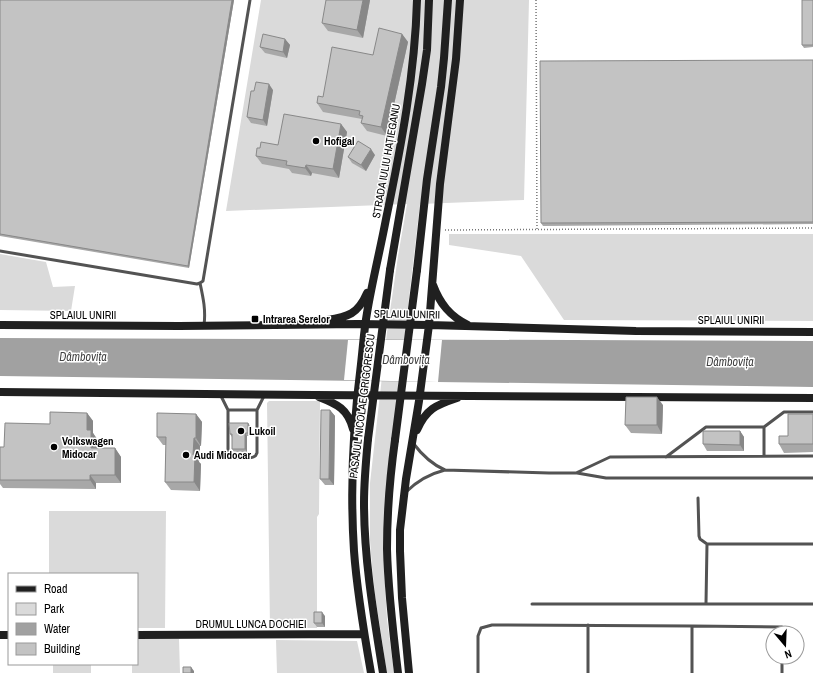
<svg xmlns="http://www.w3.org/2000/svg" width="813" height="673" font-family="'Archivo Narrow',sans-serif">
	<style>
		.green { fill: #dadada }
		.water { fill: #a1a1a1 }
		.pier { fill: #fff }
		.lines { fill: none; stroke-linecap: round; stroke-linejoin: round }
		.path { stroke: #757575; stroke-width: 1.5; stroke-dasharray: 1 2; stroke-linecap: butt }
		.lane { stroke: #535353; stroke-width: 3 }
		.secondary { stroke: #202020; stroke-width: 8 }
		.secondary-bridge { stroke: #202020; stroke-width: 8 }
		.wall { fill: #a8a8a8 }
		.shaded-wall { fill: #888 }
		.building { fill: #c3c3c3; stroke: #888 }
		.poi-dot { fill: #000; stroke: #fff; stroke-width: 1.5 }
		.labels { text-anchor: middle; stroke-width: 3; stroke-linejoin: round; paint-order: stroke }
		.poi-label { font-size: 11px; font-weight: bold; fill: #000; stroke: #fff; text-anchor: start }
		.street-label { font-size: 11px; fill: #000; stroke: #fff }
		.water-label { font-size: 12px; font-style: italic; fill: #424242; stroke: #fff }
	</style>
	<rect width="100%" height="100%" fill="#fff"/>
	<path class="green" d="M261 0H529L524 200 420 204 405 332 384 566 387 619 394 673H387L375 595 372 567 370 540V483L387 332 398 256 407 204 226 211Z
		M449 234H813V321L564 320 521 256 449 245Z
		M0 254 46 262 53 287 75 286 71 311 0 310Z
		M269 401H320L319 514 317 517V628H270L267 403Z
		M49 511H166L165 628H137V574H49Z
		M137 639H179L180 673H132V664H137Z
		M276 640 357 641 364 673H277Z
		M53 664H91V673H53Z"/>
	<path class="water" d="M0 338 813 341V387L0 376Z"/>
	<path class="pier" d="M348 340H442L438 382 344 380Z"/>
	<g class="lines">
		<path class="path" d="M536 0 537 230
			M445 230 813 228"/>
		<path class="lane" d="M0 251 197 284 200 283 203 281 250 0
			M200 283C203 297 206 310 204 325
			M221 396 228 410H257L264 396
			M228 410V453L229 457C234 458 251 460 255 456 256 456 256 454 257 453V410
			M764 427V456
			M413 443C422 455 431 464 445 470
			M666 457 706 427H764L784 412H813
			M577 473 606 478H813
			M406 492C417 481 429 474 445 470L549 473H576L610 457 813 456
			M698 498 699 536 700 539 707 544H813
			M706 603 707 544
			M532 604H813
			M478 673V636L481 628 492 625 692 626
			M588 673V625
			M692 673V626L782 627V633
			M782 673V657"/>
		<path class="secondary" d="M390 270 422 84 427 50 429 0
			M417 270 427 179 441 87 444 58 448 0
			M433 285C440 304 450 316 468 325
			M327 320C348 317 358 314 367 293
			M0 325 179 326 357 324 429 325 636 331 813 332
			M0 392 314 395 813 398
			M319 397C337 404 348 409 353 429
			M417 430C426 409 436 405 457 398
			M368 439C366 460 364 482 364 503 364 560 374 617 383 673
			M395 440C390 476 387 512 387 549 388 590 393 632 398 673
			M0 635H9
			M137 635 364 634
			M371 673C364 633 357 592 354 551 350 489 353 426 361 364 363 347 364 330 367 313 372 282 380 251 386 219 401 147 415 74 417 0
			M409 673 402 598 400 551V530L406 479 419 401 429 325 440 184 456 59 460 0"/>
		<path class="secondary-bridge" d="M368 439 390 270
			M395 440 417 270"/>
	</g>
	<path class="wall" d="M0 0H234L189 268 0 236Z
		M370 0 363 38 328 31 322 23Z
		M813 0V47L804 48 802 45Z
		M402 34 408 42 387 136 367 131 361 123 362 120V119L323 112 317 103 323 97Z
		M285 39 290 45 287 58 265 53 260 47Z
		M813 60V224L543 226 541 223Z
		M273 90 267 126 251 123 247 117 254 91Z
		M341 124 347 132 339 178 312 173 311 176 292 173 289 169 262 164 256 156 260 148 278 145Z
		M375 155 366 171 352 163 348 157Z
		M663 405 662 434 631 433 625 425Z
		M330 410 335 416 334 485H325L320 479Z
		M87 413 93 421V433L97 439V448H115L121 457V483H96V489L3 488 0 484V447H4Z
		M196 414 202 422 201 446H200L199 462 201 464 200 491 171 490 165 482 166 445H163L157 437Z
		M813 414V452L784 453 779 444Z
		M248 423 250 426V436H247V452H234L232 449V437L230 434Z
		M740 431 744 437V451H707L703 444Z
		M325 616V627H317L314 623Z"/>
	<path class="shaded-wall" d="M232 0H234L189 268 188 266Z
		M363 0H370L363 38 357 30Z
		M402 34 408 42 387 136 381 127Z
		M285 39 290 45 287 58 283 52Z
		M269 84 273 90 267 126 263 120Z
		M341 124 347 132 339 178 333 169Z
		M371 149 375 155 366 171 361 165Z
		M306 165 312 173 311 176 305 168Z
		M657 397 663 405 662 434 657 425Z
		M330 410 335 416 334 485 329 479Z
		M87 413 93 421V433L97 439V457L91 448 87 430Z
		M196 414 202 422 201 446 196 438Z
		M248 423 250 426V436L248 433Z
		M740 431 744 437V451L740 445Z
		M245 433 247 436V452L245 449Z
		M194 438 200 446 199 462 201 464 200 491 194 482 193 455Z
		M115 448 121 457V483L115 475Z
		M90 475 96 483V489L90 480Z
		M322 612 325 616V627L322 623Z
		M191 667 194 671V673H191Z"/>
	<path class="building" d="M0 0H232L188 266 0 234Z
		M326 0H363L357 30 322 23Z
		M802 0H813V45H802Z
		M379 28 402 34 381 127 361 123 363 116 359 115 360 111 317 103 318 96 323 97 332 47 373 55Z
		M263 34 285 39 283 52 260 47Z
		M813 60V222L541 223 540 61Z
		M256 82 269 84 263 120 247 117 251 91H254Z
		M284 114 341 124 333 169 306 165 305 168 286 165 287 161 256 156 257 148H260L261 142 278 145Z
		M358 141 371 149 361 165 348 157Z
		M626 397H657V425H625Z
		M321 410H330L329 479H320Z
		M50 412 87 413V430H91V448H115V475H90V480H0V447H4L5 423 50 424Z
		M157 413 196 414V438H194L193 455H195L194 482H165L166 437H157Z
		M788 414H813V444H779V436H788Z
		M229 423H248V433H245V449H232V434H230Z
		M703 431H740V445L703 444Z
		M314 612H322V623H314Z
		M183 667H191V673H183Z"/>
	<g class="poi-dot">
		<circle cx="316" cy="141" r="4"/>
		<rect x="251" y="315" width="8" height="8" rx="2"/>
		<circle cx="241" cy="431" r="4"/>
		<circle cx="54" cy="447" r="4"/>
		<circle cx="186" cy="455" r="4"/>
	</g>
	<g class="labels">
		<g class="poi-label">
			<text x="324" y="145">Hofigal</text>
			<text x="263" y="323">Intrarea Serelor</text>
			<text x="249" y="435">Lukoil</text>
			<text x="62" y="445">Volkswagen<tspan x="62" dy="13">Midocar</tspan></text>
			<text x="194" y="459">Audi Midocar</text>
		</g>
		<g class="street-label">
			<text transform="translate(386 161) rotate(-80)" y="4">STRADA IULIU HAȚIEGANU</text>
			<text transform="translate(407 314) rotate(1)" y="4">SPLAIUL UNIRII</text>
			<text x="83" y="319">SPLAIUL UNIRII</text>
			<text x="731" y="324">SPLAIUL UNIRII</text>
			<text transform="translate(362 406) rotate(-83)" y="4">PASAJUL NICOLAE GRIGORESCU</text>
			<text x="251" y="628">DRUMUL LUNCA DOCHIEI</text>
		</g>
		<g class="water-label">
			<text x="83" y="361">Dâmbovița</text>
			<text x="406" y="364">Dâmbovița</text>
			<text x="730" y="366">Dâmbovița</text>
		</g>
	</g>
	<rect x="8" y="573" width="130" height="92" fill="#ffffff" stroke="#999999"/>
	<rect x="16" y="586" width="20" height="6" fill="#202020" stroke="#999999"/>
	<text x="44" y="593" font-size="12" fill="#000000">Road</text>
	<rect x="16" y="603" width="20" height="12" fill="#dadada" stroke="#999999"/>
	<text x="44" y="613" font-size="12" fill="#000000">Park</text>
	<rect x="16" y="623" width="20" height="12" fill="#a1a1a1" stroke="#999999"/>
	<text x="44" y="633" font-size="12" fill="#000000">Water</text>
	<rect x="16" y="643" width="20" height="12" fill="#c3c3c3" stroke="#999999"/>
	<text x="44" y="653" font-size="12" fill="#000000">Building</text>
	<g transform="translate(785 645) rotate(161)"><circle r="19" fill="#ffffff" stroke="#999999"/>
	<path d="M0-3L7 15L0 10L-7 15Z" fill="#000000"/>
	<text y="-6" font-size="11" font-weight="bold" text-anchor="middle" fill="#000000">N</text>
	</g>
</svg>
